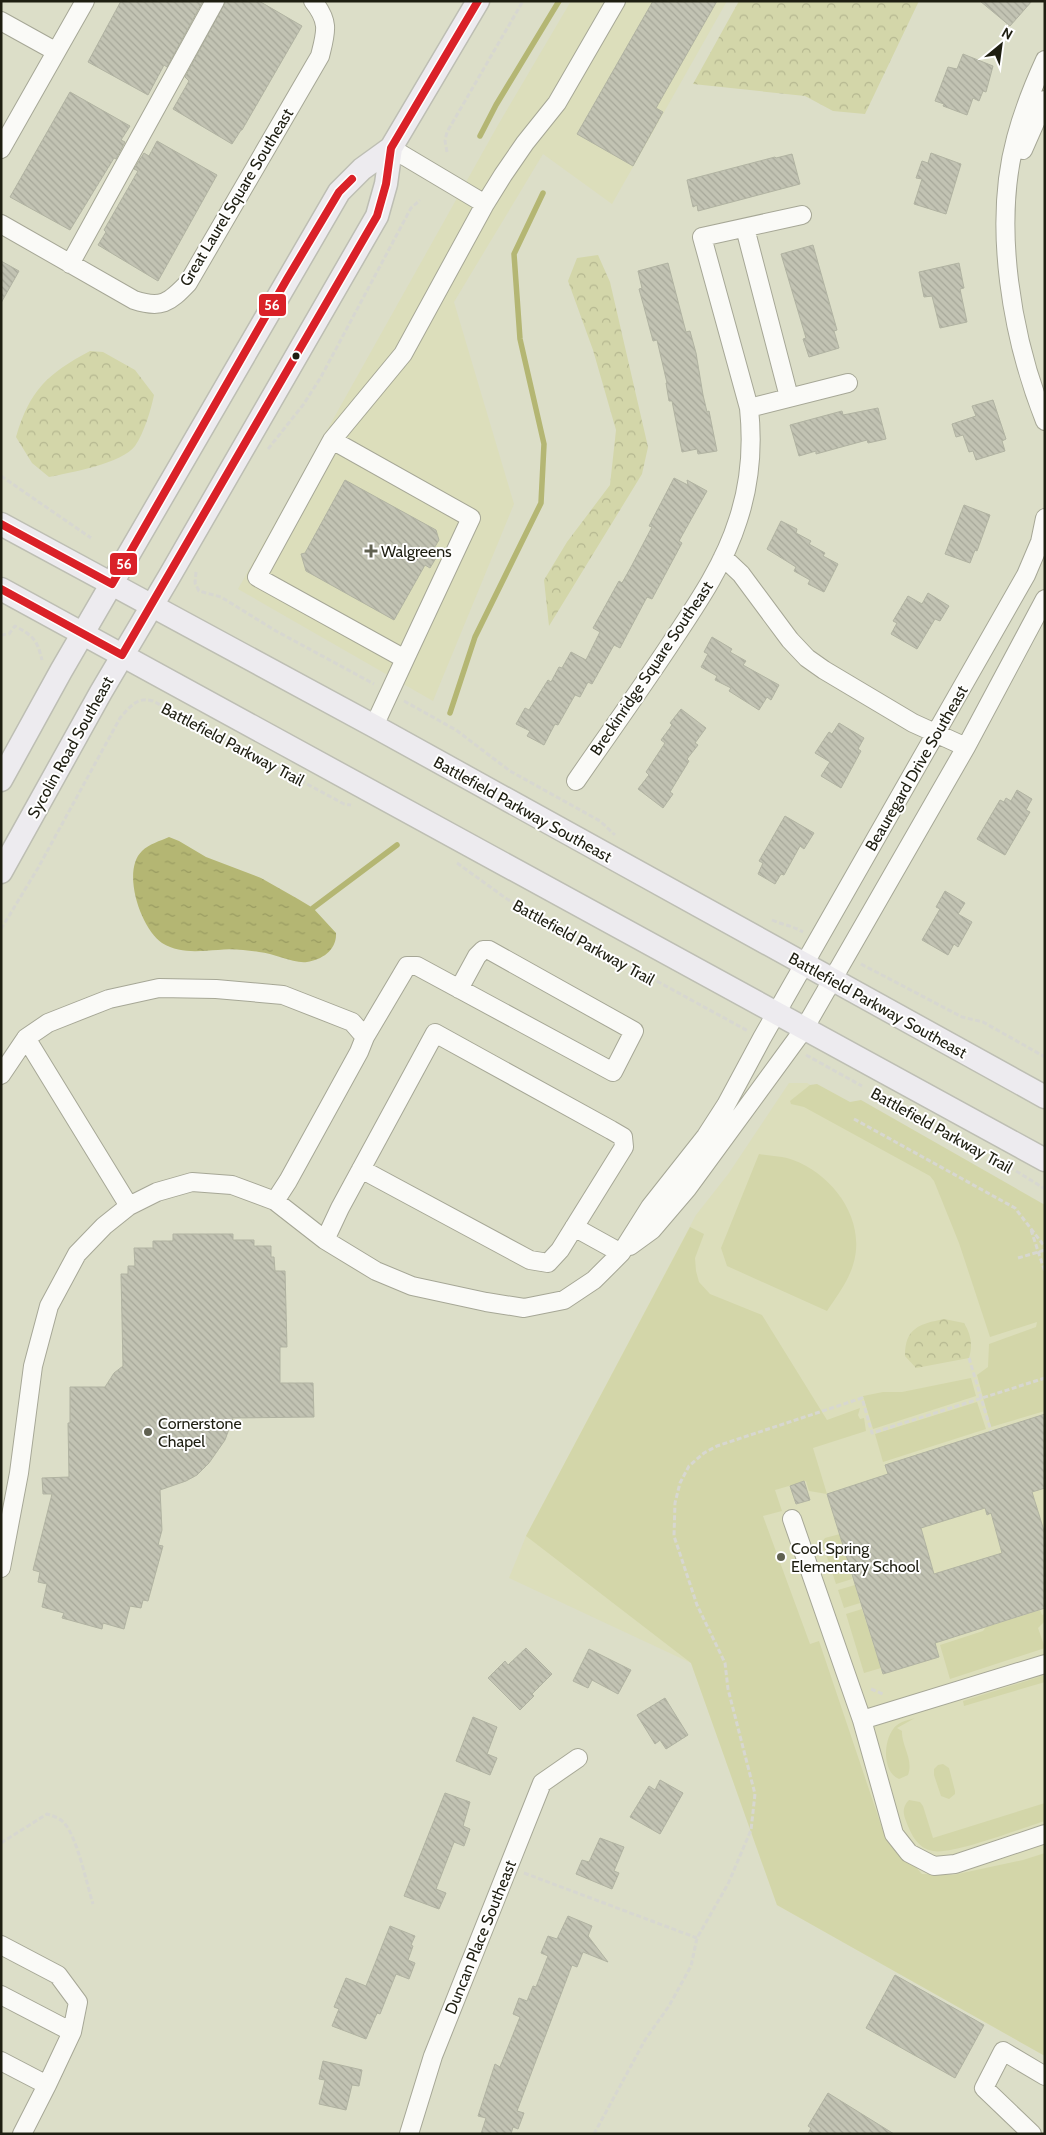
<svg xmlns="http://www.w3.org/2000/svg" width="1046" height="2135" font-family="Cabin,sans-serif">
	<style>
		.built { fill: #dcdebb }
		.green { fill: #d3d6a9 }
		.forest { fill: url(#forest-crowns) }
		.water { fill: url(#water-ripples) }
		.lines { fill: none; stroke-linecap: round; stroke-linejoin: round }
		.stream { stroke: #b4b673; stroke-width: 5.5 }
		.building { fill: url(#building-back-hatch); stroke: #b1b3a2; fill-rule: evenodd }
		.minor-casing { stroke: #a6a796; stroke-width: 20 }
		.major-casing { stroke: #bdbeb3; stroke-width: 25 }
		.path { stroke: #d7d7d0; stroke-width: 3; stroke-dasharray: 5 2.5; stroke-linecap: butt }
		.minor { stroke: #fafaf7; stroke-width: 18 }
		.major { stroke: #edebef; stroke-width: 22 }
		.bus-1-casing { stroke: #fff; stroke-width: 11 }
		.bus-1 { stroke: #da2128; stroke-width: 8 }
		.bus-dot { fill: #1e1e11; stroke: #fff; stroke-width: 2 }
		.poi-dot { fill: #606151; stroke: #fff; stroke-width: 2 }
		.labels { text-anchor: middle; stroke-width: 4; stroke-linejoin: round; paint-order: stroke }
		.street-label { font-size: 16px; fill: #1e1e11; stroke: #fff }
		.poi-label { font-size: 16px; fill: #1e1e11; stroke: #fff; text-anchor: start }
		.line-badge { stroke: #fff; stroke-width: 2 }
		.badge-label { font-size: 14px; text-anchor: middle; font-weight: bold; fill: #fff }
	</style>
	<defs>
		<pattern id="forest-crowns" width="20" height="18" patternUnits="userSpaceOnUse" patternTransform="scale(1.25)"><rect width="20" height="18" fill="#d3d6a9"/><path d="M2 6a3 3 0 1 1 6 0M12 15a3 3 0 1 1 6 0" fill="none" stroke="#b5b790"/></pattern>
		<pattern id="water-ripples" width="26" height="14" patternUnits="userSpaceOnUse" patternTransform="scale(1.25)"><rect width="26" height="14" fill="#b4b673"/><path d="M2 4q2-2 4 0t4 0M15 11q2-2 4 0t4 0" fill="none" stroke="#9a9c62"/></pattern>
		<pattern id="building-back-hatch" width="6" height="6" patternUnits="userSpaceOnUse" patternTransform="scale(1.25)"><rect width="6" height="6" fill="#c2c3b3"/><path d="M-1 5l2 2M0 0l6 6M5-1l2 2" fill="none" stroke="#a6a799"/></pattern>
	</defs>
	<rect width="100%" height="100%" fill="#dcdec8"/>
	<path class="built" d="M571 1H727L612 204 543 154 454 302 514 504 433 701 238 589 498 125Z
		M789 1083H807L1045 1211V2056L777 1905 691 1663 509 1578 526 1536 696 1215 729 1173Z"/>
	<path class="green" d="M817 1084 850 1102 861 1100 1045 1205V1411L991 1427 977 1375 988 1367 989 1344 1036 1327 1037 1322 990 1337 959 1243 934 1181 930 1176 804 1107 791 1104 790 1101 810 1085Z
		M759 1154C770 1156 783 1156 793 1160 834 1175 867 1221 853 1265 848 1282 836 1297 827 1311L727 1266 721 1248Z
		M690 1227 704 1234 695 1258 696 1271 699 1282 710 1294 762 1315 827 1420 860 1408 858 1415 860 1419 864 1418 866 1431 813 1448 827 1494 809 1491 806 1481 775 1490 782 1511 763 1516 810 1644 819 1641 883 1831 922 1874 953 1875 1023 1860 1045 1853V2056L777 1905 691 1663 526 1536Z
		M971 1378 976 1396 873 1429 863 1396 883 1392H902Z
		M977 1402 986 1429 883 1462 875 1434Z
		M840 1534 852 1579 836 1584 822 1542 825 1538Z
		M855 1585 860 1603 844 1608 838 1590Z
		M862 1609 881 1668 864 1673 846 1614Z
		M1040 1610 1042 1615 1045 1614V1621L1038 1628 1045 1648 950 1679 940 1645 983 1631 986 1627Z
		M1045 1675V1682L964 1706 963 1701Z
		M915 1718 897 1728 902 1731C901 1745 914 1760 908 1775L899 1779C881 1772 883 1736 897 1725 902 1721 909 1720 915 1718Z
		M943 1764 949 1768 955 1791V1794L949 1799 941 1796 934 1775V1769L938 1765Z
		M909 1800 920 1802 923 1806 933 1838 1045 1803V1821C1022 1828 953 1855 933 1851 917 1848 911 1834 906 1821 903 1813 902 1807 909 1800Z"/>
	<path class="forest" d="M739 1H919L865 114 833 111 805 96 693 84Z
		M598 255 610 282 648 447 642 474 549 626 544 580 567 542 610 485 616 430 593 350 568 281 577 258Z
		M90 351 103 352 135 370 154 395C151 410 144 433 135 446 123 463 69 473 49 477L32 463 16 437C30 390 47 374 90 351Z
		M944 1319 964 1323C971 1334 973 1345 969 1358L916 1368 905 1356C905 1328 919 1324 944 1319Z"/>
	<path class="water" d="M169 837 179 841 206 857 261 878 298 899 313 908 336 933C337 950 322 960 307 962 294 964 274 953 259 952 246 950 231 948 218 950 199 951 180 954 162 943 141 929 121 871 142 851 149 844 160 841 169 837Z"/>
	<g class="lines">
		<path class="stream" d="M480 136 496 105 559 1
			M450 713 475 637 541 503 544 444 520 339 514 254 543 193
			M313 908 397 845"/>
	</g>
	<path class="building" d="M121 1H203L167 67 164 65 148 95 88 62Z
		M226 1H259L302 26 242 130H241L232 144 173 109 189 81 185 77Z
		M653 1H717L656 108 663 112 633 166 577 134Z
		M980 1H1032L1010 26Z
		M963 54 993 66 986 92 983 91 979 101 973 98 967 115 943 106 944 104 935 101 948 67 957 69Z
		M70 92 130 126 121 140 125 142 116 159 114 158 70 230 10 197Z
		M157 141 217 175 158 281 98 245 106 232 104 230 138 171 134 169 144 153 149 156Z
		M931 153 961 164 946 214 914 204 922 179 916 178 922 161 928 163Z
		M792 154 800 184 698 211 697 205 693 207 687 180 775 157 776 158Z
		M813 245 837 330 834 331 839 348 809 357 803 339 806 338 781 254Z
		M1 261 19 271 1 303Z
		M668 263 686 332 690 331 696 353 703 395 707 412 709 411 717 451 698 454 697 449 682 452 672 401H669L666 383H667L657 340 653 341 644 307 639 289 642 288 638 271Z
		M959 263 964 288 960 289 967 322 940 328 932 296 924 297 919 272Z
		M993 400 1006 439 1002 441 1005 451 976 460 973 451 969 452 963 435 956 437 952 424 976 416 972 406Z
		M878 408 886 439 868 443 867 440 816 454V451L799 456 790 425 842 411 843 415Z
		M674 478 688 485 687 480 707 491 679 541 682 543 652 599 647 597 620 648 614 645 592 684 588 682 580 697 575 695 558 725 555 724 544 745 527 736 530 731 516 724 525 708 529 710 548 680 551 682 559 667 562 668 571 652 586 660 600 632 593 628 619 581 622 583 631 567 652 527 649 526Z
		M345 480 436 530 439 540 433 550 439 553 430 568 425 565 394 620 306 571 301 554 305 553Z
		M964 505 990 515 977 551 975 550 970 563 945 554Z
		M781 521 797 529 796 533 811 541 809 544 825 553 823 556 838 564 824 592 808 584 810 580 794 571 796 567 767 549Z
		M928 593 949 606 940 621 935 619 917 649 891 634 897 623 893 621 908 596 922 604Z
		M712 637 732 649 730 652 746 661 743 665 779 685 771 700 767 697 759 710 729 691 731 688 715 680 717 676 701 667 708 654 704 652Z
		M681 709 706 728 695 743 698 745 687 759 689 761 670 792 673 794 663 808 638 789 649 775 646 772 665 743 661 740 672 725 670 723Z
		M839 723 864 738 858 749 861 751 841 788 821 776 830 762 815 753 829 732 832 734Z
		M1017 790 1032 799 1026 810 1030 812 1005 855 977 839 1000 800 1004 802 1006 798 1011 801Z
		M785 816 814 833 804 849 800 846 784 875 781 874 775 884 758 874 763 863 759 861Z
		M945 891 965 903 958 914 972 922 958 947 954 944 948 955 922 940 940 909 936 907Z
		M173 1234H233V1240H254V1246H271V1257H274L275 1271H285L287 1347H280V1383H313L314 1417 233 1418 225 1440 209 1463 197 1475 186 1481 160 1490 162 1530 158 1545 163 1546 148 1601 143 1600 141 1608 130 1606 124 1629 103 1623 102 1629 62 1618 64 1613 42 1607 47 1584 38 1582 40 1572 33 1570 52 1494H43L42 1478 69 1477 68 1423H70V1387H105L114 1373 123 1366 121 1274H128V1266H135L134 1248H153V1241H173Z
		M1045 1414V1488L1032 1492 1045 1534V1608L935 1643 939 1657 883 1674 827 1494 888 1474 885 1465ZM985 1508 987 1515 991 1513 1002 1553 934 1574 921 1528Z
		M804 1481 810 1500 796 1504 790 1486Z
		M526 1648 552 1674 532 1694 534 1696 520 1710 488 1678 505 1661 508 1665Z
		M589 1649 631 1670 618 1694 592 1680 588 1688 573 1681Z
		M665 1698 688 1735 666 1749 660 1740 655 1744 637 1715Z
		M473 1717 497 1727 487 1754 497 1758 490 1775 456 1761Z
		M660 1780 683 1793 660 1834 630 1817 649 1786 655 1790Z
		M445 1793 470 1802 463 1826 470 1829 464 1846 454 1842 436 1889 446 1893 439 1909 404 1896Z
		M600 1838 624 1847 614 1871 619 1873 612 1889 576 1874 582 1860 589 1862Z
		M568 1916 592 1926 588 1936 608 1962 583 1952 577 1967 572 1965 517 2111 524 2113 518 2129 513 2127 511 2134H481L486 2118 478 2116 495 2064 500 2067 520 2017 513 2014 519 1998 527 2001 533 1986 536 1987 548 1956 541 1953 548 1936 557 1939Z
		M390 1926 415 1936 411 1945 413 1946 408 1960 415 1963 409 1979 396 1974 380 2014 377 2013 366 2039 332 2026 339 2009 334 2007 346 1978 366 1986Z
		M895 1975 984 2025 955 2078 866 2028Z
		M323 2061 362 2070 359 2086 352 2085 346 2110 319 2104 325 2080 319 2079Z
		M828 2093 894 2134H808L811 2128 808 2126Z"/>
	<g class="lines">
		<g class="minor-casing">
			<path id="minor" d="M1 21 55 51
				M1045 60C1033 86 1023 112 1016 138 992 226 1012 338 1045 421
				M1 149 85 1
				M1023 150 1045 100
				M485 204 503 175 525 143 557 103 616 1
				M1 224 134 300C161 309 169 303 188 283L320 56C326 32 330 22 313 1
				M745 228 789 397
				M70 264 215 1
				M749 408 848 383
				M332 440 471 518 405 659
				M723 557 741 574 790 640 807 658 824 670 913 723 966 747
				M374 726 405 659 257 577 332 440 403 354 485 204 391 148
				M576 781C609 733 643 686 675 637 699 601 725 562 738 520 750 484 753 446 749 408L702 237 802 215
				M365 1037 407 966H417L613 1072 634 1031 489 950H483L477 956 459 989
				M26 1038 129 1206
				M1 1075 26 1038 48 1023 109 999 159 988 216 989 283 995 352 1022 365 1037 359 1052 288 1181 275 1201
				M574 1227 621 1253
				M325 1240 340 1208 435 1033 611 1130 623 1137 624 1147 560 1250 548 1263 530 1260 361 1169
				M630 1246 652 1230 687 1189 804 1029 966 747 1045 599
				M792 1519 862 1720
				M1 1568 19 1473 33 1366 49 1306 77 1254 104 1226 129 1206 157 1192 192 1182 232 1185 275 1201 325 1240 376 1271 412 1286 486 1302 524 1308 564 1300 594 1280 621 1253 650 1207 706 1136 726 1105 762 1038 1026 575 1040 542 1045 518
				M1045 1664 862 1720 894 1834 909 1853 934 1866 955 1864 1045 1834
				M1 1945 58 1975 78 2002 72 2032
				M1 1995 72 2032 47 2085 1 2061
				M22 2134 47 2085
				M409 2134 433 2056 542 1783 578 1758
				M1032 2134 984 2088 1003 2051 1045 2076"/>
		</g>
		<g class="major-casing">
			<path id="major" d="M1 524 374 726 1045 1097
				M1 589 1045 1160
				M1 780 61 671 339 192 362 169 391 148 478 1
				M1 872 101 692 169 577 377 216 386 184 391 148"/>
		</g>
		<path class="path" d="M447 152 445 141 447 132 523 1
			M268 449 303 405 321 377 411 208 420 200
			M1 476 91 538
			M196 572 195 583 199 591 221 597 276 631 374 684
			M1 635 9 634 15 626C33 636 37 639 42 660
			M404 701 456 730 510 771 600 821 615 835
			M457 863 507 899 748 1031
			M772 920C783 925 791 925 803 932
			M1 929 38 868 120 718C130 707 137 696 153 701L344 804 351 805
			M861 964 962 1017 983 1022 1045 1057
			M806 1055 862 1086
			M854 1119 1015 1208 1045 1247
			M997 1159 1045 1189
			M1031 1230 1045 1272
			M1018 1258 1045 1250
			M969 1358 991 1431
			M871 1689 883 1694
			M1 1843 47 1814C53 1816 60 1818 64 1823 77 1836 87 1885 93 1904
			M524 1873 697 1938
			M594 2134 645 2040 669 2006 691 1966 697 1938 728 1884 751 1830 755 1794 728 1689 725 1663 697 1605 674 1536 675 1503 680 1483 689 1466 704 1453 717 1446 862 1398 872 1433 1045 1378"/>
		<use href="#minor" class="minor"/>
		<use href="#major" class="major"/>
		<g class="bus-1-casing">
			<path id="bus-1" d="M1 524 112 584 287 279 339 192 352 179
				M1 589 122 655 377 216 386 184 391 148 478 1"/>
		</g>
		<use href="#bus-1" class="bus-1"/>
	</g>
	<circle class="bus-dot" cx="296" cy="356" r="4.5"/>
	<g class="poi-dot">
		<path d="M368.5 543.5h5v5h5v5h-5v5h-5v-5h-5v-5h5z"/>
		<circle cx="148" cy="1432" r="5"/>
		<circle cx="781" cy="1557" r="5"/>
	</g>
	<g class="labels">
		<g class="street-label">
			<text transform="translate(236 197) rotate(-59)" y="6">Great Laurel Square Southeast</text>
			<text transform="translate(651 668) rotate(-56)" y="6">Breckinridge Square Southeast</text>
			<text transform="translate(233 744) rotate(28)" y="6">Battlefield Parkway Trail</text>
			<text transform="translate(70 747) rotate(-61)" y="6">Sycolin Road Southeast</text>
			<text transform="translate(916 768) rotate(-60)" y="6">Beauregard Drive Southeast</text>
			<text transform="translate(523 809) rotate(29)" y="6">Battlefield Parkway Southeast</text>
			<text transform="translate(584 942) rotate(29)" y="6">Battlefield Parkway Trail</text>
			<text transform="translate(878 1005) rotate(29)" y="6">Battlefield Parkway Southeast</text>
			<text transform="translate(942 1130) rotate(29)" y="6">Battlefield Parkway Trail</text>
			<text transform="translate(480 1937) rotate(-68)" y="6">Duncan Place Southeast</text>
		</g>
		<g class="poi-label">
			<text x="381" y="557">Walgreens</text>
			<text x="158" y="1429">Cornerstone<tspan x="158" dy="18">Chapel</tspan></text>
			<text x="791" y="1554">Cool Spring<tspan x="791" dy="18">Elementary School</tspan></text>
		</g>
	</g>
	<g class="line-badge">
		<rect x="258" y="293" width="29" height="24" rx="5" fill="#da2128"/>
		<rect x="109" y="552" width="29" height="24" rx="5" fill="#da2128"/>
	</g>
	<g class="badge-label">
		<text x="272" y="310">56</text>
		<text x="124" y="569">56</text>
	</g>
	<rect width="1046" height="2135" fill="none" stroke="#1e1e11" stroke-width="5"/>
	<g transform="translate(1001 45) rotate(29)" stroke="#ffffff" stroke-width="4" paint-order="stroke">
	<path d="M0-4L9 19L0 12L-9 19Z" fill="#1e1e11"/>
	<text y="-8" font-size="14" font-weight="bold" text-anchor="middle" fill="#1e1e11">N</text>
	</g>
</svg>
